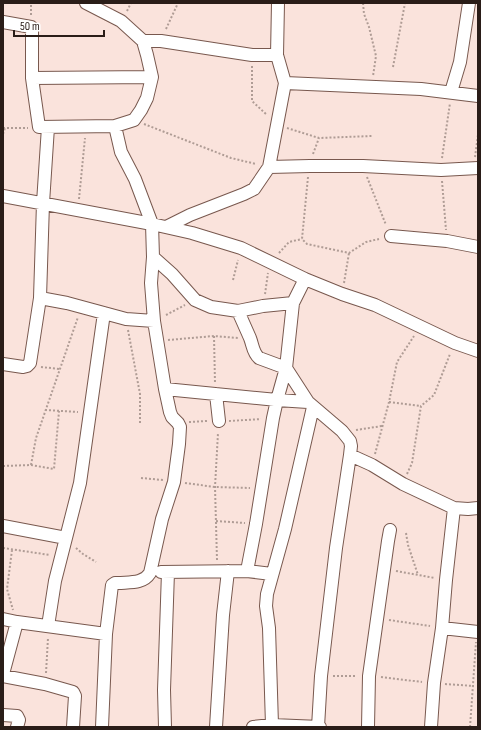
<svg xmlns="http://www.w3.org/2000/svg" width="481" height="730" font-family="'Sofia Sans Condensed',sans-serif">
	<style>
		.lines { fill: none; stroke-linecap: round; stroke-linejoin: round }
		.street-casing { stroke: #78584e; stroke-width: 14 }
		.path { stroke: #af9c95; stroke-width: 2; stroke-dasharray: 2 2; stroke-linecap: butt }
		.street { stroke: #fff; stroke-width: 12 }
	</style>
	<rect width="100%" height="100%" fill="#fae3dc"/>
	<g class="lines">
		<g class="street-casing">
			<path id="street" d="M3 22 31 27 32 31V78L39 127 115 126 134 120 141 110 147 98 152 77 147 55 143 41 121 21 86 3
				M143 41H161L252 55H277
				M32 78 152 77
				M285 83 421 89 478 96
				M451 92 460 62 469 3
				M269 167 310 166H363L441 170 478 168
				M3 196 152 224 192 233 241 248 305 279 342 294 375 305 455 343 478 351
				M166 227 190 215 244 194 254 189 269 167 285 83 277 55 278 3
				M391 236 447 241 478 247
				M153 257 172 274 195 300 211 307 238 311 263 306 293 303
				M40 298 67 303 126 319 154 321
				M238 311C242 320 246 329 250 338 253 346 253 353 259 358L286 368 308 402 342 431 350 441 351 446 350 455 336 548 321 676 318 727
				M3 364 23 367 27 366 30 363 40 298 43 203 48 127
				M165 389 277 400 308 402
				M216 394 219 421
				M350 455 372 465 403 484 454 508 468 509 478 508
				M3 526 66 538
				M247 571 256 524 273 418 277 400 286 368 293 303 305 279
				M161 572 247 571 272 574
				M3 619 17 622 106 634
				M48 626 55 581 80 483 104 313
				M442 628 478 632
				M3 674 17 622
				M3 676 45 684 73 692 75 696 73 727
				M3 715 17 716 19 720 17 727
				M272 725 269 628 266 606 267 594 285 529 313 407
				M102 727 106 634 112 585 115 583H118C130 582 143 584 150 573L162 519 174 482 179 444 180 427 178 423 172 417 170 412 165 389 154 321 151 283 153 257 152 224 135 179 121 152 115 126
				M165 727 164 690 168 572
				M216 727 223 615 228 571
				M253 727 272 725 320 727
				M368 727 369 676 388 541 390 530
				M431 727 434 683 442 628 446 580 454 508"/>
		</g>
		<path class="path" d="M230 3H231
			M363 3 364 14 369 27 376 56 373 76
			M127 11 131 3
			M31 15V3
			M166 29 178 3
			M252 66V101L267 115
			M393 67 405 3
			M144 124 231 158 256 164
			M3 128H28
			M287 128 319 138 372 136
			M3 134 5 128
			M313 154 319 138
			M475 157 478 135
			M442 158 450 103
			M308 177 302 239 307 244 349 253 366 242 379 239
			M367 177 386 225
			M442 181 446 230
			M79 199 85 138
			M279 253 289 242 302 239
			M233 280 238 260
			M344 283 349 253
			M265 294 268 273
			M166 315 185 305
			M128 330 140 394V424
			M214 336 215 383
			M168 340 214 336 238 338
			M41 367 60 369
			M389 402 421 406
			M45 410 78 412
			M229 421 261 419
			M189 422 207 421
			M356 430 382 426
			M375 454 389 402 397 362 414 336
			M31 465 36 438 78 317
			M3 466 31 465 54 469 59 411
			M407 474 412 463 421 406 434 395 450 354
			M141 478 163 480
			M185 483 215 487 250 488
			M216 521 245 523
			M406 533 408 545 418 575
			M3 548 50 555
			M76 548 83 554 96 562
			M12 550 7 589 13 610
			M217 560 215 487 218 433
			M396 571 435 578
			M389 620 430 626
			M46 673 48 638
			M333 676H357
			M381 677 422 682
			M445 684 474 686
			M470 727 476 642"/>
		<use href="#street" class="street"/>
	</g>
	<rect width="481" height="730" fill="none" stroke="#2a1d18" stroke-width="8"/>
	<path d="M14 30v6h90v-6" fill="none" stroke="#2a1d18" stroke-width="2"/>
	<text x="20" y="30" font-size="12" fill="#2a1d18" stroke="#ffffff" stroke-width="3" paint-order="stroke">50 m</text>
</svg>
